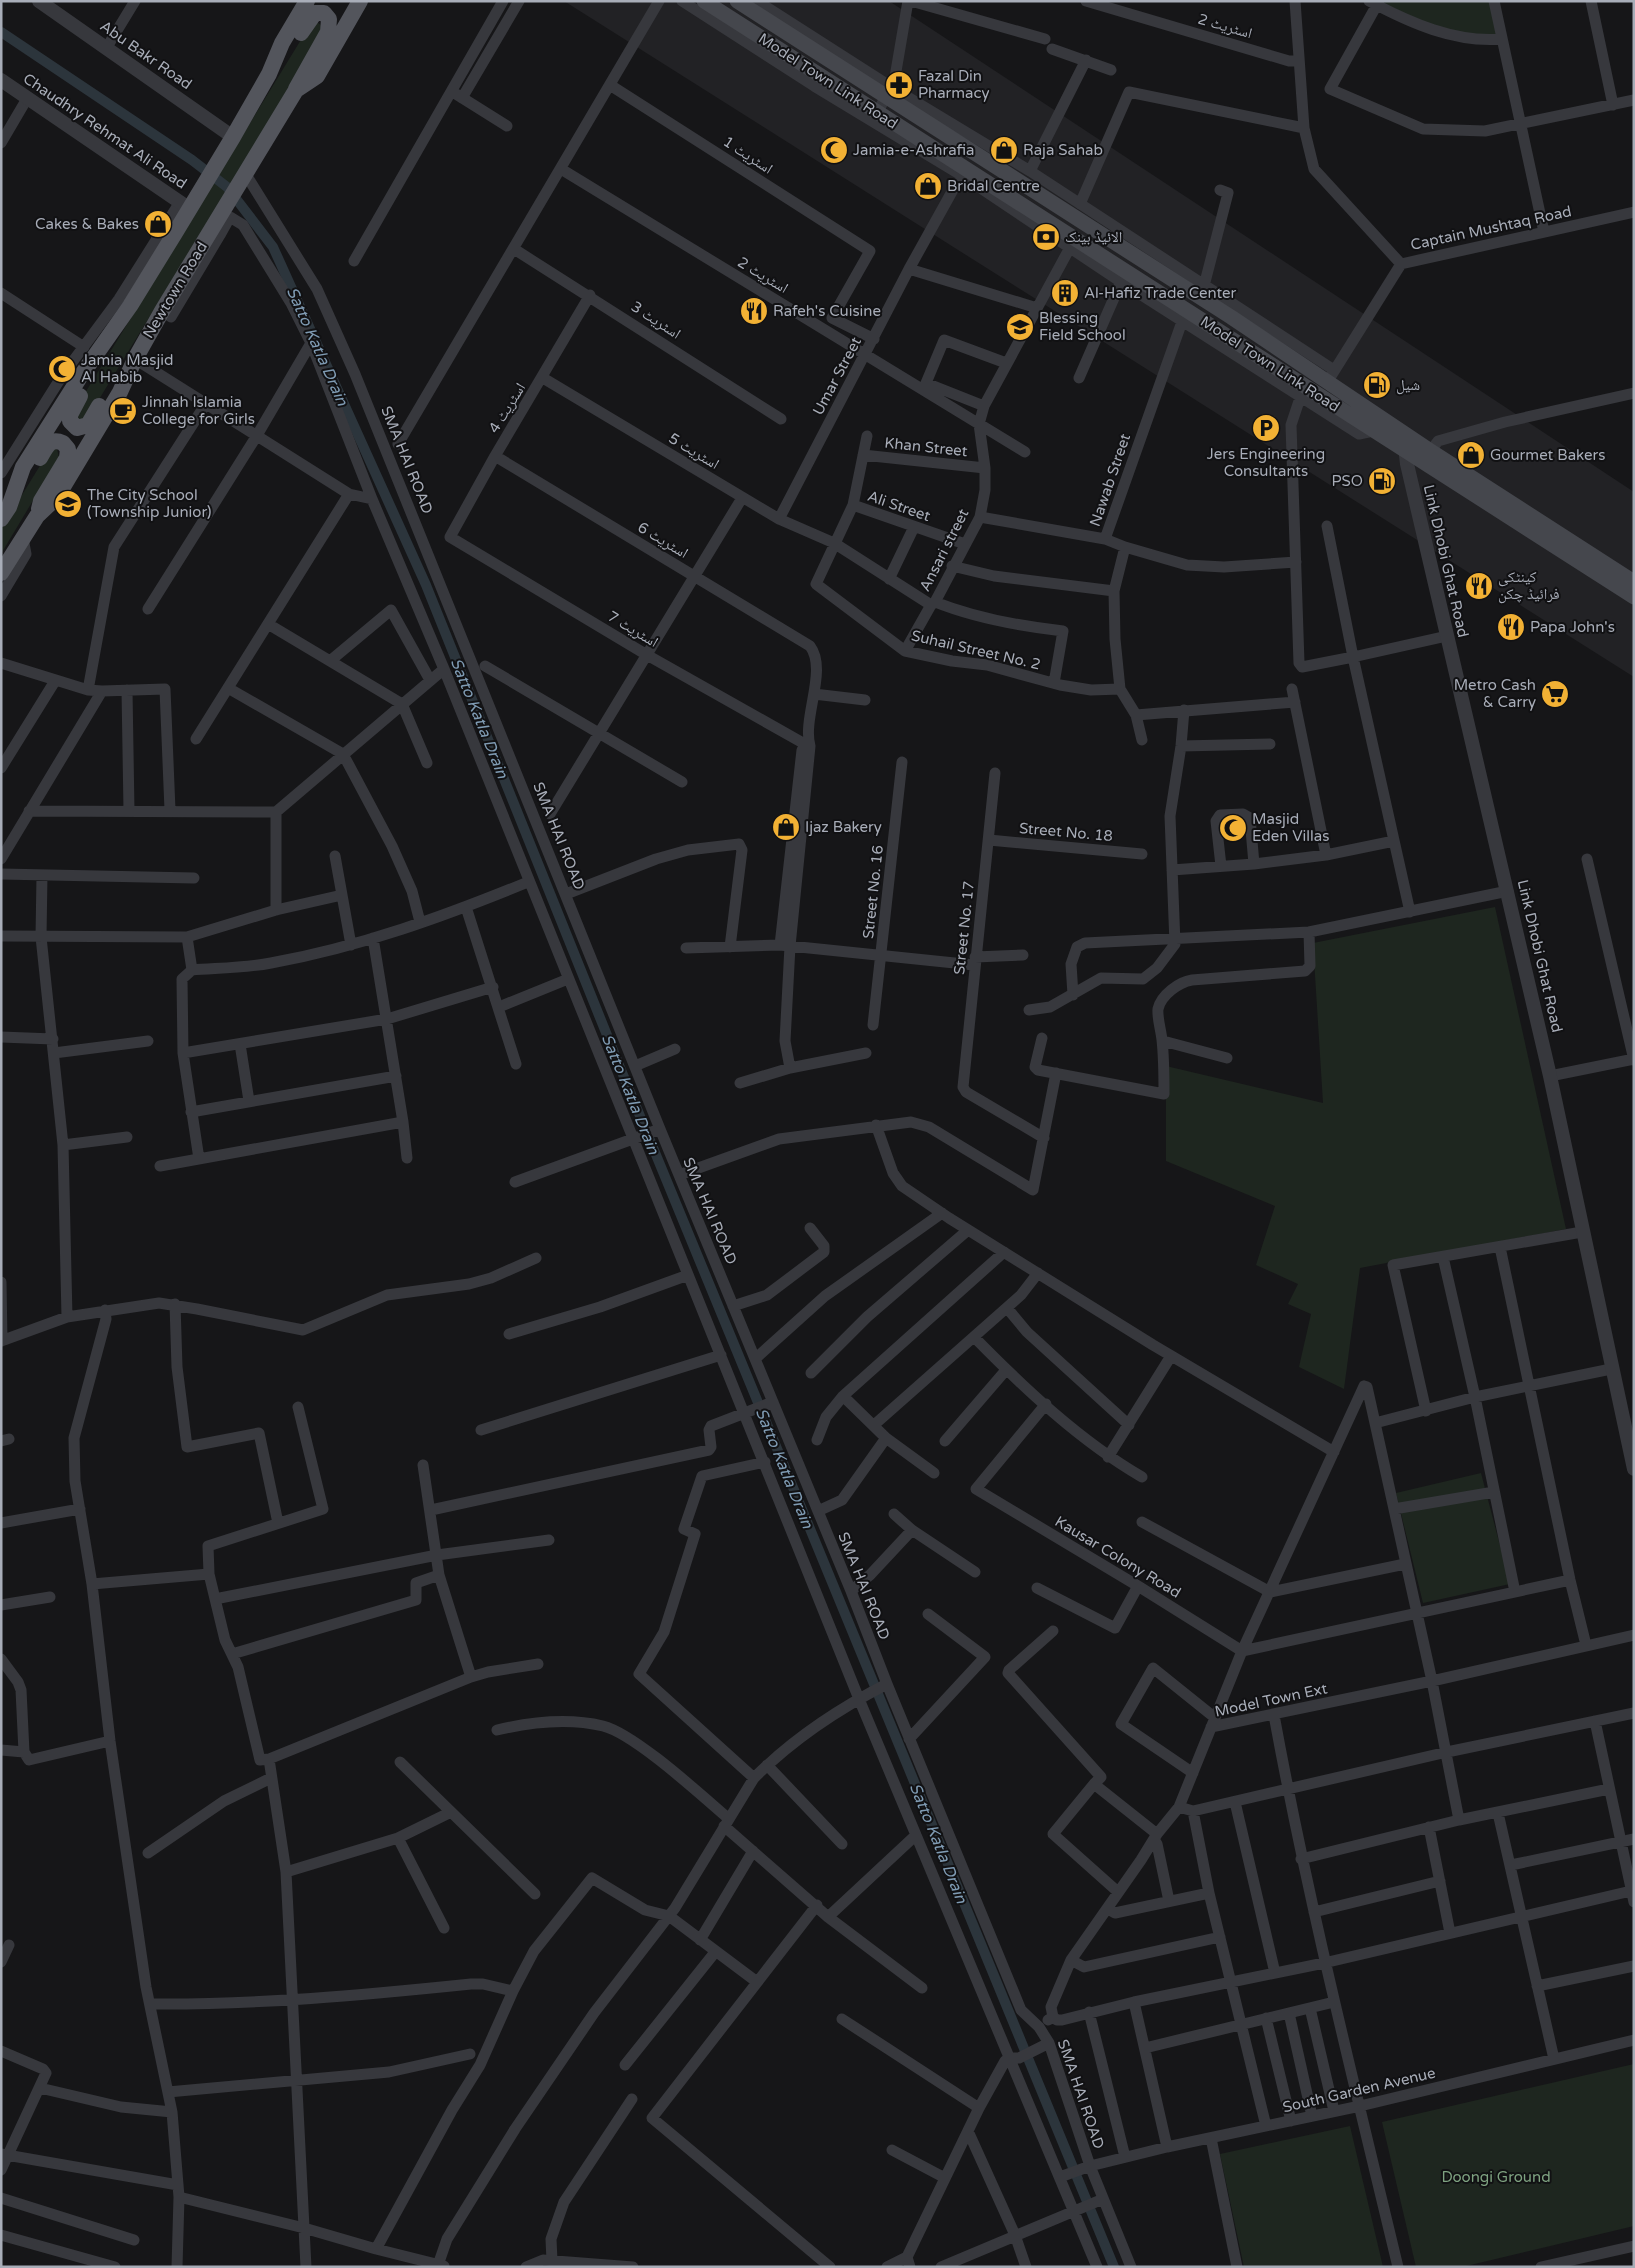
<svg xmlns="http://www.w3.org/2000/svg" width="1635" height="2268" font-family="'Varela Round','Noto Naskh Arabic',sans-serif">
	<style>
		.built { fill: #222225 }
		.green { fill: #1e261f }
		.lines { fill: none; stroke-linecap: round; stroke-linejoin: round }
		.canal { stroke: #2c353c; stroke-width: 10 }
		.minor { stroke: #37383d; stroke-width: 11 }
		.tertiary { stroke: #37383d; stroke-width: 14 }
		.secondary { stroke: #45474d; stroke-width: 15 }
		.primary { stroke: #53555c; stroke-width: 16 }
		.labels { text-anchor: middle; stroke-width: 4; stroke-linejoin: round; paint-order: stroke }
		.street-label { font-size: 15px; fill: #a8adb8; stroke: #111113 }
		.poi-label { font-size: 15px; fill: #a8adb8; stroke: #111113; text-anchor: start }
		.park-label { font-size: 15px; fill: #7fa381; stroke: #111113 }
		.water-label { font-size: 16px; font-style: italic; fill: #7f9bb3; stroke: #111113 }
	</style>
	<rect width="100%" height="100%" fill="#161618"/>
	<path class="built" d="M564 1H889L1634 492V677Z"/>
	<path class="green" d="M1379 1H1494L1502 39 1455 37Z
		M317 22 323 27 287 92 87 419 79 422 74 411 310 25Z
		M57 449 59 457 1 554V529L49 451Z
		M1495 907 1566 1229 1360 1268 1344 1389 1299 1367 1311 1314 1288 1304 1298 1284 1256 1265 1275 1206 1166 1161V1066L1323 1103 1313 943Z
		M1481 1473 1510 1584 1423 1603 1396 1493Z
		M1634 2064V2226L1462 2267H1416L1382 2122Z
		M1350 2126 1383 2267H1244L1220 2154Z"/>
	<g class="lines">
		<path class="canal" d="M1 32 192 160 227 187 273 247 426 585 619 1065 1114 2267"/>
		<path class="minor" d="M682 1 814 86 961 175 1121 282 1359 434 1373 431
			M757 1 891 87 1030 171 1334 370
			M911 1 1045 39
			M1086 1 1289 61H1299
			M1295 1 1304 128 1314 169 1401 264
			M1369 1C1410 23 1455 43 1502 39
			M1379 1 1330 89 1423 129 1485 131 1634 100
			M1494 1 1544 232
			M1591 1 1613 105
			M107 47 135 1
			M1052 49 1111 70
			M610 85 870 251 832 318 874 339
			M456 94 507 126
			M462 98 519 1
			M877 114 895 77 908 1
			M1 143 28 97
			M561 169 1025 452
			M1030 171 1086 60
			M245 173 317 289 355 374 660 1129 851 1591 887 1684 1021 2010 1039 2027 1049 2043 1090 2166 1131 2267
			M1080 204 1129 92 1304 128
			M220 235 230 217 243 225 291 303 311 343 372 499
			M514 249 781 419
			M354 261 503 1
			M909 269 1037 308
			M1204 286 1228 193 1220 190
			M1 293 84 347
			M590 295 495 456 450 537 647 655 803 743
			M162 311 171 317 220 235 214 230
			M135 359 349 494 196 739
			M1331 376 1401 264 1634 212
			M543 378 779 519 834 543 931 605
			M1079 378 1121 282
			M1302 392 1291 425 1299 663 1302 667 1353 657 1327 526
			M984 406 926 383 944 340 1006 363
			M867 436 853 505 816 584 905 651 952 661 987 665 1060 685 1091 690 1120 689
			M398 444 659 1
			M863 455 985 468
			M495 456 810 646C828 670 802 718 810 746L790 946 785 1041 790 1068
			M1426 457 1438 441 1505 422 1634 393
			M1 473 62 376 119 299 180 202
			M349 494 372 499 444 669 859 1699 1097 2267
			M853 505 965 544
			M980 517 1105 539 1184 316
			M779 519 909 269 964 170
			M1105 539 1125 547 1114 591 1115 639 1120 689 1136 715 1142 740
			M1125 547 1187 565 1224 567 1296 562
			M952 566 994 576 1114 591
			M889 579 914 527
			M1 596 26 554 23 538
			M935 602C975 618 1019 626 1063 631L1054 683
			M148 609 256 437 311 343
			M268 624 402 704 427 763
			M905 651 931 605 935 602 980 517 985 490V468L979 424 984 406 1073 242
			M330 661 391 610 430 680
			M1 663 88 690 102 691 165 689 170 810
			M485 666 682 782
			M228 688 343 754 392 846 412 891 420 922
			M1292 689 1326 855
			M88 690 114 547 205 405
			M127 690 129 811
			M814 694 865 700
			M1136 715 1295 702
			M1181 746 1270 744
			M1 768 55 681
			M995 773 963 1087 966 1092 1044 1138
			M29 811 276 812 444 669
			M550 814 742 498
			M989 840 1142 854
			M335 856 351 945
			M1 859 102 691
			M1587 859 1634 1060
			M1221 866 1216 821 1220 815 1243 814 1250 818 1254 864
			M1172 870 1254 864 1326 855 1394 841
			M1 874 194 878
			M42 875 41 937 63 1145 67 1317
			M566 894 656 859 688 850 739 844 742 850 730 947
			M466 907 516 1064
			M276 910V812
			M1410 912 1353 657 1447 636
			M1 936 187 937 276 910 342 895
			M187 937 192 970 182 979 183 1053 199 1159
			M373 938 403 1122 407 1158
			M780 945 802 750
			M686 948 780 945 974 965
			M975 957 1023 955
			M192 970C218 968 245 968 271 963 360 947 445 916 528 882
			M1073 995 1071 964 1077 947 1085 943 1309 932 1508 891
			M499 1007 568 979
			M1029 1010 1050 1007 1101 978 1143 979 1157 968 1175 944 1170 816 1181 746 1184 710
			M873 1025 902 762
			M1 1037 53 1039
			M1042 1038 1035 1067 1038 1070 1164 1094C1164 1076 1164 1058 1162 1040 1161 1030 1157 1018 1158 1009 1161 995 1179 982 1192 980L1305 971 1310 966 1309 932
			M1163 1041 1227 1058
			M240 1044 249 1101
			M54 1053 148 1041
			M183 1053 387 1019 493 987
			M635 1066 675 1049
			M1550 1076 1634 1059
			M740 1083 790 1068 866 1053
			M191 1112 396 1076
			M876 1125 893 1173 902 1186 949 1218 1153 1345 1334 1452
			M63 1145 127 1137
			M160 1166 403 1122
			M679 1175 779 1139 911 1122 929 1127 1033 1190 1056 1073
			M515 1182 660 1129
			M1500 1247 1570 1580 1586 1645
			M1443 1257 1475 1397 1515 1592
			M1 1282 2 1341
			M175 1304 177 1367 187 1447 259 1433 278 1523
			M733 1306 767 1295 824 1252V1246L810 1228
			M1007 1308 1027 1332 1129 1425
			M105 1310 106 1319 74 1438 75 1481 92 1584 110 1741 146 1987 172 2112 179 2197 177 2267
			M509 1334 600 1307 688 1275
			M974 1337C1024 1388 1080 1441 1142 1477
			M1 1341 67 1317 159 1303 197 1309 303 1330 387 1295 469 1284 491 1278 536 1258
			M755 1359 825 1296 942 1213
			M811 1373 867 1317 968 1230
			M1364 1386 1367 1387 1375 1423 1432 1681 1459 1820
			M843 1396 886 1438 934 1473
			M1046 1404 976 1489 1138 1586 1242 1651 1570 1580
			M1426 1411 1393 1265 1582 1232
			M1375 1423 1475 1397 1611 1369
			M874 1425 1021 1295 1038 1273
			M481 1430 721 1355
			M817 1440 826 1417 843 1396 1004 1252
			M1 1441 9 1439
			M945 1441 1006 1370
			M1108 1457 1171 1356
			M423 1465 439 1575 471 1677
			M1394 1509 1494 1492
			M431 1510 709 1450 711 1447 709 1430 711 1426 773 1402
			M818 1511 842 1500 886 1438
			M894 1514 912 1530 975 1572
			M1142 1522 1270 1592 1405 1564
			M1 1523 80 1509
			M209 1574 208 1546 323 1509 298 1407
			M92 1584 209 1574 225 1640 238 1667 260 1760 269 1759 471 1677 488 1672 538 1664
			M1037 1588 1115 1628 1138 1586
			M851 1591 870 1575 912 1530
			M215 1599 437 1555 549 1540
			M1 1605 50 1597
			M1053 1631 1009 1670 1008 1673 1101 1777 1094 1784 1157 1834
			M232 1654 416 1600V1583L439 1575
			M1 1659 18 1682 21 1690 24 1752 29 1760 110 1741
			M1274 1715C1308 1901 1354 2083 1398 2267
			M1595 1721 1634 1902
			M1211 1727 1432 1681 1634 1635
			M497 1730C531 1722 569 1718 603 1726 635 1734 702 1796 729 1819
			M909 1739 985 1657 928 1614
			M1 1750 24 1752
			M269 1759 286 1872 306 2267
			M400 1762 535 1894
			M767 1765 842 1844
			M1193 1773 1121 1724 1153 1668 1214 1717
			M754 1778 639 1674 664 1632 695 1534 684 1529 702 1476 765 1462
			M1094 1784 1053 1834 1118 1892
			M1235 1802 1275 1973
			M1179 1807 1193 1811 1447 1752 1634 1713
			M1193 1811 1209 1893 1266 2126
			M1498 1813 1554 2059
			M724 1826 828 1917 922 1988
			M1429 1827 1450 1933
			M398 1838 444 1928
			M1154 1839 1157 1844 1169 1901
			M148 1853 224 1801 271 1778
			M1301 1859 1459 1820 1609 1789
			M1511 1865 1634 1839
			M286 1872 398 1838 451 1812
			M817 1905 652 2118 830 2267
			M1108 1909 1115 1913 1209 1893
			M1314 1912 1440 1881
			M828 1917 916 1835
			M700 1940 753 1851
			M1071 1960 1084 1967 1220 1937
			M1 1962 9 1945
			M1537 1986 1634 1966
			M1134 2002 1167 2147
			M150 2004C258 2005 364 1995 471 1984H483L513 1991
			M1310 2008 1334 2111
			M1089 2012 1125 2157
			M1289 2013 1312 2116
			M1053 2017 1051 2007 1071 1960 1141 1860 1157 1834 1179 1807 1242 1651 1364 1386
			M1266 2018 1291 2121
			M842 2019 979 2108
			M1048 2020 1053 2017 1057 2020H1062L1134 2002 1324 1963 1631 1891
			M1145 2048 1334 2002
			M1 2051 43 2069 46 2073 1 2170
			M625 2065 716 1951
			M40 2088 121 2107 172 2112
			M168 2092 389 2072 470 2054
			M968 2131 1015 2235 1026 2267
			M1211 2138 1237 2267
			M892 2150 945 2178
			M1 2154 178 2185
			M1060 2177 1090 2166 1167 2147 1360 2106 1634 2040
			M179 2197 304 2228 376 2249 444 2266
			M1 2198 134 2240
			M1 2235 115 2267
			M376 2249 452 2110 480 2065 513 1991 534 1951 592 1878 645 1910 669 1916 757 1982
			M552 2261 551 2239 564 2202 632 2099
			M438 2265 447 2239 515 2129 594 2013 675 1908 754 1778C791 1741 840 1708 887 1684
			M526 2267 543 2260 633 2267
			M887 2267 907 2257
			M910 2267 907 2257 979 2108 1005 2061 1011 2058H1019L1049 2043
			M941 2267 1103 2199
			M1541 2267 1634 2246"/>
		<path class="tertiary" d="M39 1 233 137
			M1 80 190 209
			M1412 444 1406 455 1407 464 1550 1076 1634 1469"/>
		<path class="secondary" d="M704 1 1634 597
			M737 1 1231 317 1429 450 1634 582"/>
		<path class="primary" d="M296 89 328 32 329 19 324 13H315L301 33
			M80 396 70 415V421L77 428 88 425 99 406
			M39 509 41 501 67 458 68 449 63 443C49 437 46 448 40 458
			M1 519 9 507 23 467 80 377 130 306 175 233 233 137 269 74 282 43 307 1
			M1 573 37 516 57 497 120 392 135 359 162 311 296 90 317 76 360 1"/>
	</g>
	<defs>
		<g id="pharmacy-disc" transform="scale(1.4375)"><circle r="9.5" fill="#f2b134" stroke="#111113"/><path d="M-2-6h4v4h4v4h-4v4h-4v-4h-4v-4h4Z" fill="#111"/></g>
		<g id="mosque-disc" transform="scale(1.4375)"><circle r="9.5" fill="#f2b134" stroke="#111113"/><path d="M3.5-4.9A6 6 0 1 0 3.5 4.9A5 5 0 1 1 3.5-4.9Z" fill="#111"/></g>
		<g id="shop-disc" transform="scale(1.4375)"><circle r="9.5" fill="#f2b134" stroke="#111113"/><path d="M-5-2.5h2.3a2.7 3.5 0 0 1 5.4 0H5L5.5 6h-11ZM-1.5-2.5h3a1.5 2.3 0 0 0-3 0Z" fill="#111"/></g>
		<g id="bank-disc" transform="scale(1.4375)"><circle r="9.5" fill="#f2b134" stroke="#111113"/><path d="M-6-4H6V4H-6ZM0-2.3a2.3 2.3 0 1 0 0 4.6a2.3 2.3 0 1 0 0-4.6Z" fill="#111"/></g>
		<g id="building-disc" transform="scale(1.4375)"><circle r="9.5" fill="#f2b134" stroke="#111113"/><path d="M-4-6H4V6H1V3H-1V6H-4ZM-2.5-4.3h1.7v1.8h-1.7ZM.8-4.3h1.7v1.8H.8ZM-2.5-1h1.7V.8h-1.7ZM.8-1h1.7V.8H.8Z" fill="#111"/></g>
		<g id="restaurant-disc" transform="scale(1.4375)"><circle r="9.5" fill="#f2b134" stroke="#111113"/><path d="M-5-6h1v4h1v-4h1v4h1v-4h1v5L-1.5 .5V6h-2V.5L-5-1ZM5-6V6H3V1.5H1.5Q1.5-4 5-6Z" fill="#111"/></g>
		<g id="school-disc" transform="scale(1.4375)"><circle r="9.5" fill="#f2b134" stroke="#111113"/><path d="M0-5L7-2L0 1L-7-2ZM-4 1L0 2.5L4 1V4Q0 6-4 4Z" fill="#111"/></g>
		<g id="fuel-disc" transform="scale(1.4375)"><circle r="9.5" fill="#f2b134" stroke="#111113"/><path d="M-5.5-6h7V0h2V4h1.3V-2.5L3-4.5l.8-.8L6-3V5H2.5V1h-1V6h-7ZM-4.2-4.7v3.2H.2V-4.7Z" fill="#111"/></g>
		<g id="cafe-disc" transform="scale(1.4375)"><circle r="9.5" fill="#f2b134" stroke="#111113"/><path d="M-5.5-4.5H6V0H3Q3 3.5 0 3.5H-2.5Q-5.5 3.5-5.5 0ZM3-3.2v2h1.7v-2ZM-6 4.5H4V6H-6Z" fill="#111"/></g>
		<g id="parking-disc" transform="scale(1.4375)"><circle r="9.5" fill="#f2b134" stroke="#111113"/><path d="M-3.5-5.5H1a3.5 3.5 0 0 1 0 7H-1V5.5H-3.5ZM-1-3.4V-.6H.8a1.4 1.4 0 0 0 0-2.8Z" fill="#111"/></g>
		<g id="supermarket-disc" transform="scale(1.4375)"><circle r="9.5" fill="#f2b134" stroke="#111113"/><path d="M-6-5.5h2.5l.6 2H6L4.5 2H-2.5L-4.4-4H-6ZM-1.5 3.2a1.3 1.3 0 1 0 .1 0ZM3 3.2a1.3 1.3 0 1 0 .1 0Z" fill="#111"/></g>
	</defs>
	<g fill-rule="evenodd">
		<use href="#pharmacy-disc" x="899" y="85"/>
		<use href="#mosque-disc" x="834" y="150"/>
		<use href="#shop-disc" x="1004" y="150"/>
		<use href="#shop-disc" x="928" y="186"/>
		<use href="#shop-disc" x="158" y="224"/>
		<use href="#bank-disc" x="1046" y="237"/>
		<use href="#building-disc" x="1065" y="293"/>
		<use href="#restaurant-disc" x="754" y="311"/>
		<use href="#school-disc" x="1020" y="327"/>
		<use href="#mosque-disc" x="62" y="369"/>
		<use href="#fuel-disc" x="1377" y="385"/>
		<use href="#cafe-disc" x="123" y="411"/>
		<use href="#parking-disc" x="1266" y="428"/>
		<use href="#shop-disc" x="1471" y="455"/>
		<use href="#fuel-disc" x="1382" y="481"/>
		<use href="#school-disc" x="68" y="504"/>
		<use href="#restaurant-disc" x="1479" y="586"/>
		<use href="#restaurant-disc" x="1511" y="627"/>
		<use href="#supermarket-disc" x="1555" y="694"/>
		<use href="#shop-disc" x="786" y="827"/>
		<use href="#mosque-disc" x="1233" y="828"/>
	</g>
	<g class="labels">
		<g class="street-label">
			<text transform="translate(1225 26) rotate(16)" y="5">اسٹریٹ 2</text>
			<text transform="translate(146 55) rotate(35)" y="5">Abu Bakr Road</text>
			<text transform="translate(828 81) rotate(33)" y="5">Model Town Link Road</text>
			<text transform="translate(105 131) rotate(34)" y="5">Chaudhry Rehmat Ali Road</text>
			<text transform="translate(748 155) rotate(33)" y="5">اسٹریٹ 1</text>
			<text transform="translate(1491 228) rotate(-12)" y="5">Captain Mushtaq Road</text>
			<text transform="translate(763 275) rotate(31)" y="5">اسٹریٹ 2</text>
			<text transform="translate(175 290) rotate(-59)" y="5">Newtown Road</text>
			<text transform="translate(656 320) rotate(33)" y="5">اسٹریٹ 3</text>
			<text transform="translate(1270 364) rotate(33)" y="5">Model Town Link Road</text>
			<text transform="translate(837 376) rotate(-62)" y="5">Umar Street</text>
			<text transform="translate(507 408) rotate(-58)" y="5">اسٹریٹ 4</text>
			<text transform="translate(926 447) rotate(6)" y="5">Khan Street</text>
			<text transform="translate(694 451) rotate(31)" y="5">اسٹریٹ 5</text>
			<text transform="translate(407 460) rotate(68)" y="5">SMA HAI ROAD</text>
			<text transform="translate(1110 480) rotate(-71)" y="5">Nawab Street</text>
			<text transform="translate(899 506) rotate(19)" y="5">Ali Street</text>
			<text transform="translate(663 540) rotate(31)" y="5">اسٹریٹ 6</text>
			<text transform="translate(944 550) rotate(-63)" y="5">Ansari street</text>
			<text transform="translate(1446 561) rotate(77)" y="5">Link Dhobi Ghat Road</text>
			<text transform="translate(633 629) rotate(31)" y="5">اسٹریٹ 7</text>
			<text transform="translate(976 650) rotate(13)" y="5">Suhail Street No. 2</text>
			<text transform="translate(1066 832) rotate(5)" y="5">Street No. 18</text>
			<text transform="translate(559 836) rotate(68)" y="5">SMA HAI ROAD</text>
			<text transform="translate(873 892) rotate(-84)" y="5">Street No. 16</text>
			<text transform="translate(964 928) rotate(-84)" y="5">Street No. 17</text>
			<text transform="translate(1540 956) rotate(77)" y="5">Link Dhobi Ghat Road</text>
			<text transform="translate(710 1211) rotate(67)" y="5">SMA HAI ROAD</text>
			<text transform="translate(1118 1557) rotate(31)" y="5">Kausar Colony Road</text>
			<text transform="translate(864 1586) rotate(68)" y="5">SMA HAI ROAD</text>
			<text transform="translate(1271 1700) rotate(-12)" y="5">Model Town Ext</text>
			<text transform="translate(1359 2090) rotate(-13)" y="5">South Garden Avenue</text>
			<text transform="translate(1081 2094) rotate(71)" y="5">SMA HAI ROAD</text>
		</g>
		<g class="poi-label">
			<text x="918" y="81">Fazal Din<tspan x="918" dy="17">Pharmacy</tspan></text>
			<text x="853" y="155">Jamia-e-Ashrafia</text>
			<text x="1023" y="155">Raja Sahab</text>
			<text x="947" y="191">Bridal Centre</text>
			<text x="139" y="229" text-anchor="end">Cakes &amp; Bakes</text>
			<text x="1065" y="242">الائیڈ بینک</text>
			<text x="1084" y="298">Al-Hafiz Trade Center</text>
			<text x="773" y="316">Rafeh's Cuisine</text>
			<text x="1039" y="323">Blessing<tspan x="1039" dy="17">Field School</tspan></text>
			<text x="81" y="365">Jamia Masjid<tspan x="81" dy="17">Al Habib</tspan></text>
			<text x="1396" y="390">شیل</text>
			<text x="142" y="407">Jinnah Islamia<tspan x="142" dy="17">College for Girls</tspan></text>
			<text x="1266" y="459" text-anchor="middle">Jers Engineering<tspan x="1266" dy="17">Consultants</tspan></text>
			<text x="1490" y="460">Gourmet Bakers</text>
			<text x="1363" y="486" text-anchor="end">PSO</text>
			<text x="87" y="500">The City School<tspan x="87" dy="17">(Township Junior)</tspan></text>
			<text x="1498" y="582">کینٹکی<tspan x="1498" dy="17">فرائیڈ چکن</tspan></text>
			<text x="1530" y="632">Papa John's</text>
			<text x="1536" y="690" text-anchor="end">Metro Cash<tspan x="1536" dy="17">&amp; Carry</tspan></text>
			<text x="1252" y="824">Masjid<tspan x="1252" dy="17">Eden Villas</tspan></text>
			<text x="805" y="832">Ijaz Bakery</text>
		</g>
		<g class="park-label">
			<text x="1496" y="2182">Doongi Ground</text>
		</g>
		<g class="water-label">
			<text transform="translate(318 346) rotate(66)" y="6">Satto Katla Drain</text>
			<text transform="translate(480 718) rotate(68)" y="6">Satto Katla Drain</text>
			<text transform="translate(631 1094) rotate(68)" y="6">Satto Katla Drain</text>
			<text transform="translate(785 1468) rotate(68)" y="6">Satto Katla Drain</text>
			<text transform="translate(939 1843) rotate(68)" y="6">Satto Katla Drain</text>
		</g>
	</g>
	<rect width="1635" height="2268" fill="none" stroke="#a8adb8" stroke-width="5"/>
</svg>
